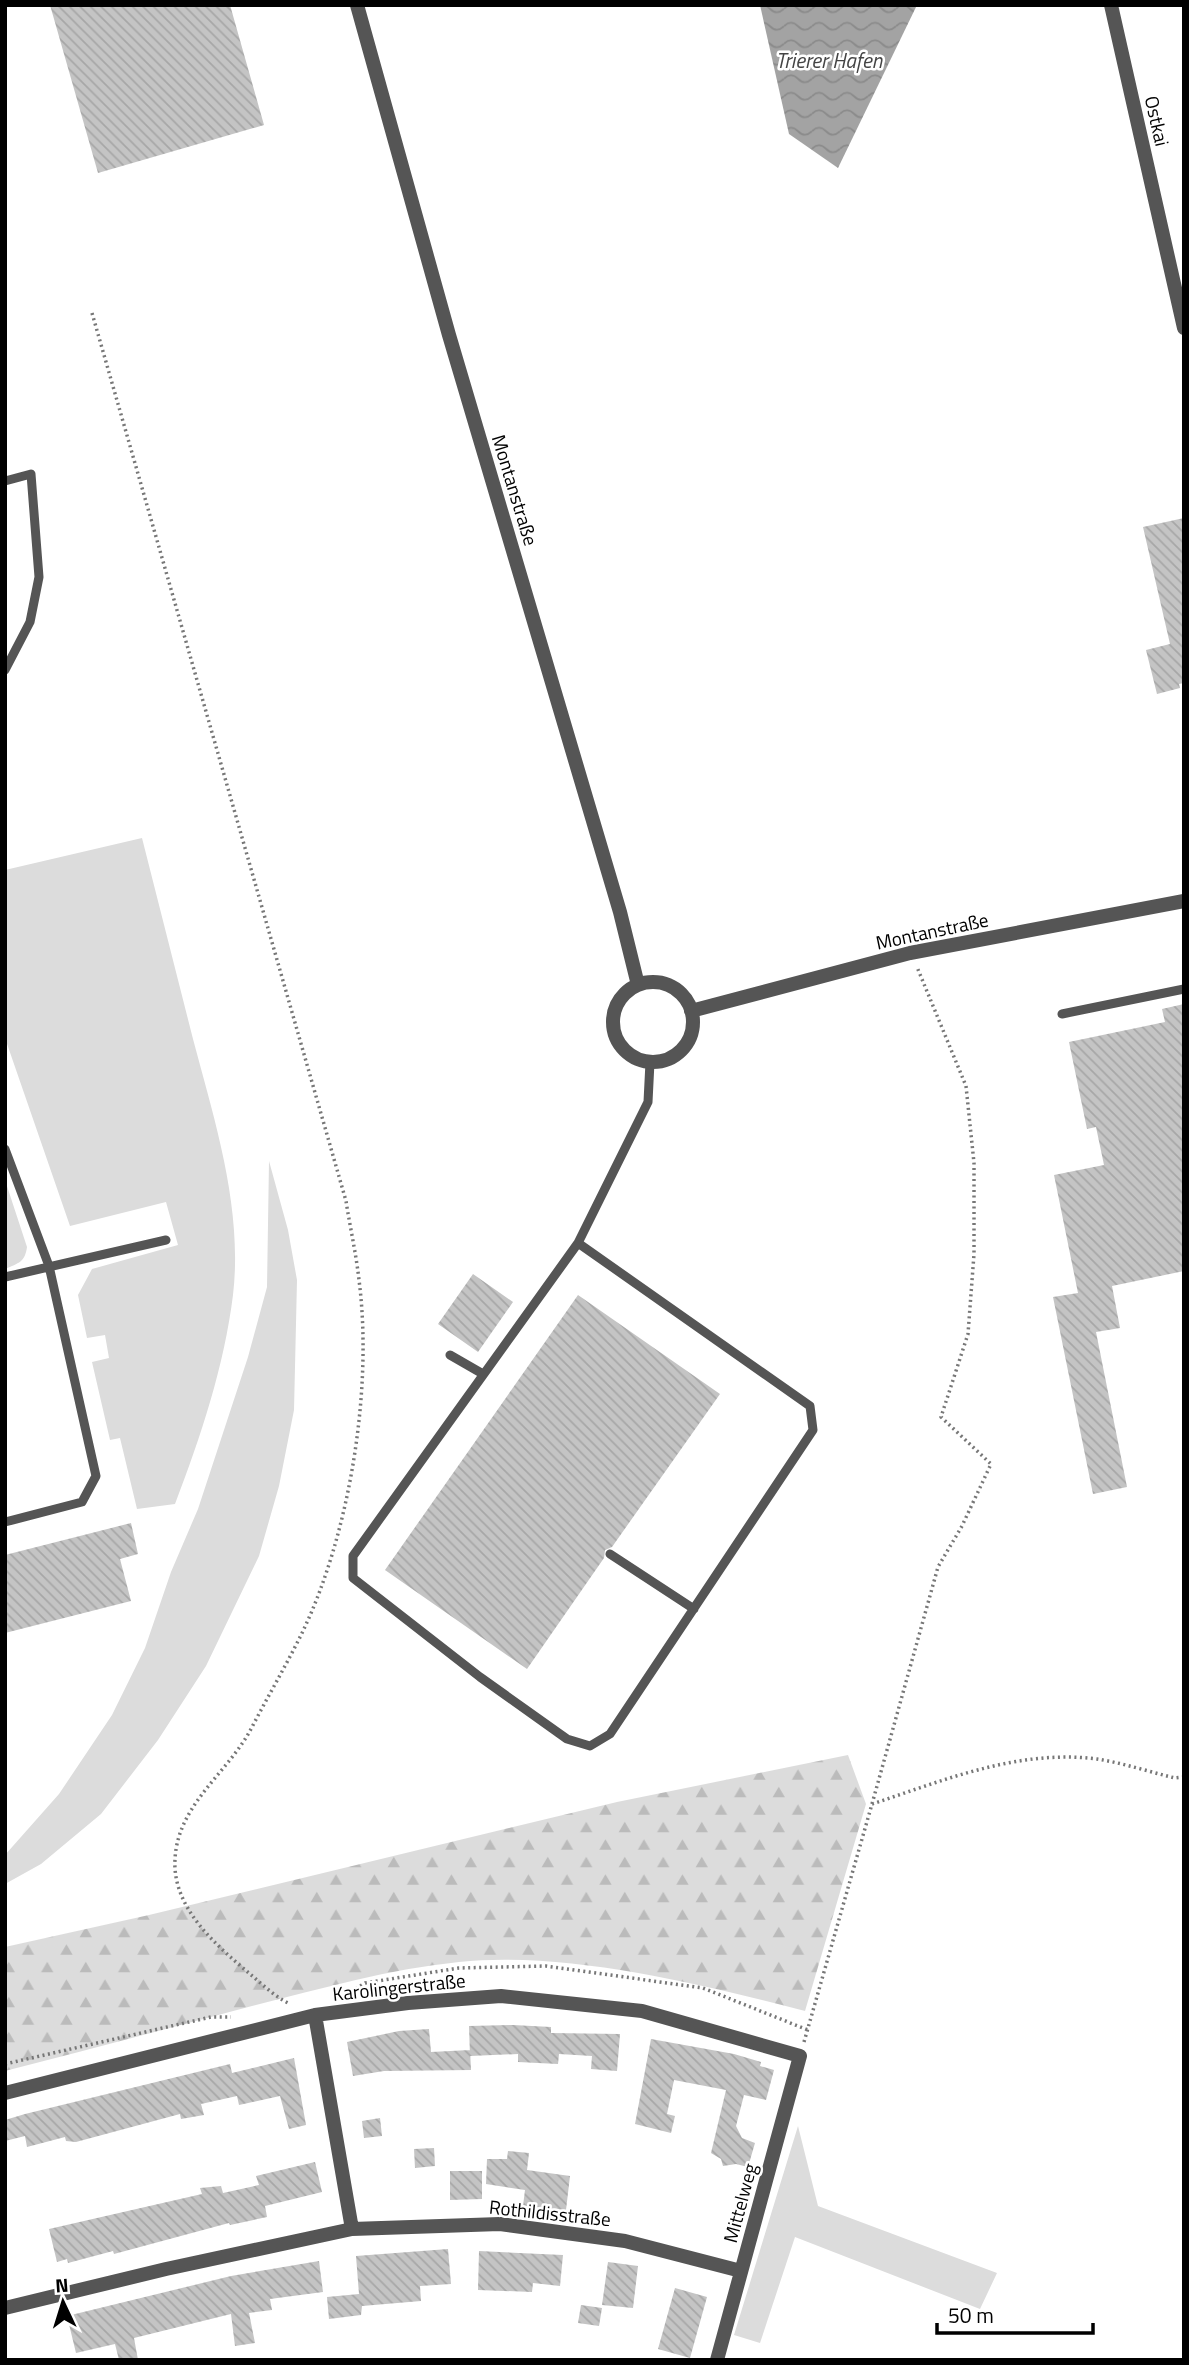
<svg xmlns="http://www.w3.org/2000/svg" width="1189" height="2365" font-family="'Titillium Web',sans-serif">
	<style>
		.grass { fill: #dcdcdc }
		.forest { fill: url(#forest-firs) }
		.water { fill: url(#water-waves) }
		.building { fill: url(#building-back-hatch) }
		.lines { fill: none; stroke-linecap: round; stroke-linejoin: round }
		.path { stroke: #777; stroke-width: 3.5; stroke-dasharray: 2 3.5; stroke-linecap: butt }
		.lane { stroke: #555; stroke-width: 9 }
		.street { stroke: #555; stroke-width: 14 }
		.labels { text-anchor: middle; stroke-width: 5; stroke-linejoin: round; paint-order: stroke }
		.street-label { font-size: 19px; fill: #000; stroke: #fff }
		.water-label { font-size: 21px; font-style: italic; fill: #444; stroke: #fff }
	</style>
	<defs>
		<pattern id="forest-firs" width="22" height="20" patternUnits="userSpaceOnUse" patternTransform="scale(1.75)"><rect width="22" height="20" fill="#dcdcdc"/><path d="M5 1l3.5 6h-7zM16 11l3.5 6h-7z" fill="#bbb"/></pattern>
		<pattern id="water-waves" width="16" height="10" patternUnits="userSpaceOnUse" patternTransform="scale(1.75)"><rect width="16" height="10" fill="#a3a3a3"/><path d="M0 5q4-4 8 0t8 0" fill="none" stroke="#8b8b8b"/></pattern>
		<pattern id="building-back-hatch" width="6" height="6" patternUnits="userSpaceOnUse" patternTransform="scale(1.75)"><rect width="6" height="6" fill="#c4c4c4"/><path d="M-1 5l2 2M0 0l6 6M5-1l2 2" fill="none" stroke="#a7a7a7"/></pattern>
	</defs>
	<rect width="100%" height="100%" fill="#fff"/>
	<path class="grass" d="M142 838C159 905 176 972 193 1039 215 1122 243 1208 233 1295 224 1367 201 1436 175 1504L137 1509 120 1438 110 1440 92 1362 109 1358 105 1335 87 1338 78 1295 92 1269 178 1245 166 1202 70 1226 5 1038V870Z
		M269 1161 288 1230 297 1280 294 1410 279 1486 259 1556 206 1666 158 1740 101 1814 41 1864 5 1884V1855L59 1794 112 1715 145 1648 171 1572 198 1509 248 1357 267 1287Z
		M5 1180 27 1247C25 1262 19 1263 5 1269Z
		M798 2126 818 2206 997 2273 980 2309 795 2237 760 2343 734 2335Z"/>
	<path class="forest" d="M848 1755 866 1804 805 2011C700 1984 567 1951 459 1962 389 1969 320 1989 252 2006 170 2028 87 2050 5 2071V1947L149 1915 617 1802Z"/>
	<path class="water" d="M760 5H917L838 168 789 134Z"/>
	<path class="building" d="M50 5H230L264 125 98 173Z
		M1184 518V683L1179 684 1180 688 1157 694 1146 650 1170 644 1143 527Z
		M1184 1004V1271L1112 1286 1120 1328 1096 1332 1127 1487 1093 1494 1053 1297 1078 1293 1054 1175 1104 1165 1096 1127 1087 1129 1069 1042 1165 1022 1162 1009Z
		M473 1274 513 1302 478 1352 438 1324Z
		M578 1295 720 1394 612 1547 605 1550 604 1558 527 1669 385 1570Z
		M131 1523 138 1554 120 1559 131 1601 5 1633V1555Z
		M513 2025 551 2027V2033L620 2034 617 2071 591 2069 592 2056 559 2054 558 2064 518 2062V2054L470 2056 469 2026Z
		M429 2029 431 2052 470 2050 471 2070 384 2071 353 2076 347 2042 399 2031Z
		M651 2039 734 2054 761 2062 760 2066 774 2070 766 2100 744 2095 736 2126 742 2138 755 2143 748 2167 736 2164 723 2166 721 2159 711 2153 726 2090 674 2080 667 2114 675 2116 671 2133 635 2124Z
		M294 2058 306 2125 289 2129 280 2096 239 2105 237 2096 201 2104 204 2115 181 2119 180 2114 76 2142 66 2141 65 2137 27 2147 25 2136 5 2141V2120L25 2114 230 2064 232 2073Z
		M380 2118 382 2136 364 2138 362 2121Z
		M434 2148 435 2166 415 2168 414 2149Z
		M508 2151 529 2153 527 2170 570 2176 566 2210 523 2206 525 2190 486 2184 487 2159H507Z
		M315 2162 322 2192 265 2206 267 2217 230 2225 229 2223 114 2254 113 2251 68 2263 67 2259 57 2262 49 2229 202 2194 200 2188 221 2186 223 2193 259 2185 256 2176Z
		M450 2171H482V2199L450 2200Z
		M448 2249 451 2284 420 2286 421 2301 362 2306 361 2315 329 2319 327 2297 359 2294 356 2256Z
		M479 2251 563 2255 560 2286 533 2283 532 2292 478 2290Z
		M319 2261 323 2292 270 2299 272 2310 249 2313 255 2343 235 2346 231 2314 134 2338 138 2360H119L115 2344 76 2353 67 2316 231 2276Z
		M608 2262 638 2266 633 2308 602 2305Z
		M675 2288 707 2297 690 2358 658 2349Z
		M581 2305 602 2308 599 2326 578 2323Z"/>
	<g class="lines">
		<path class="path" d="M92 313 346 1201C350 1227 356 1253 359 1280 373 1388 350 1532 303 1631 287 1664 268 1696 251 1729 227 1774 178 1804 175 1859 172 1908 216 1945 250 1974 262 1984 274 1996 288 2003
			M872 1804 938 1567 962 1526 991 1464 941 1417 968 1334 974 1254V1163L966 1086 917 967
			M351 1992 365 1983 459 1968 546 1966 703 1988 808 2030
			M804 2042 872 1804C945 1780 1018 1749 1097 1759 1123 1763 1150 1772 1175 1778L1184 1777
			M5 2064 211 2017H231"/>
		<path class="lane" d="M5 481 31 474 39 577 30 622 5 670
			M1062 1014 1184 989
			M5 1149 49 1266 96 1476 82 1502 5 1522
			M578 1243 810 1406 813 1430 610 1734 590 1746 567 1739 480 1677 353 1578V1556L578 1243 648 1102 650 1062
			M5 1277 166 1240
			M450 1355 483 1374
			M610 1554 694 1609"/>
		<path class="street" d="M357 5 449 335 620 912 638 985
			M1111 5 1184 328
			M613 1022a40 40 0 1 1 80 0a40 40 0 1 1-80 0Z
			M691 1011 910 953 1184 901
			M315 2015 352 2229
			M5 2093 315 2015 408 2003 501 1996 642 2011 800 2056 717 2360
			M5 2308 166 2269 352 2229 500 2224 625 2241 741 2271"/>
	</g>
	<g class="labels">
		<g class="street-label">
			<text transform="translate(1157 121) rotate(77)" y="7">Ostkai</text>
			<text transform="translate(515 490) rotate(73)" y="7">Montanstraße</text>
			<text transform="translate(932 931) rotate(-12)" y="7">Montanstraße</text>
			<text transform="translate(399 1987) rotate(-6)" y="7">Karolingerstraße</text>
			<text transform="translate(740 2203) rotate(-75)" y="7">Mittelweg</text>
			<text transform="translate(550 2213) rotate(6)" y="7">Rothildisstraße</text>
		</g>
		<g class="water-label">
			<text x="829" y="68">Trierer Hafen</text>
		</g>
	</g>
	<rect width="1189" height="2365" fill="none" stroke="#000000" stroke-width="14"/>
	<g transform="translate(63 2302) rotate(356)" stroke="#ffffff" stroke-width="5" paint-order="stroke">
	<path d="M0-5L12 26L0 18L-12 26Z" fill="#000000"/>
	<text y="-10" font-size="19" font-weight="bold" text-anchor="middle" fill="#000000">N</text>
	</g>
	<path d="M937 2323v10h156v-10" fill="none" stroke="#000000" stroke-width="3.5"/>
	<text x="948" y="2323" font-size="21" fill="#000000" stroke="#ffffff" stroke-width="5" paint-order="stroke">50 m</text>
</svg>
